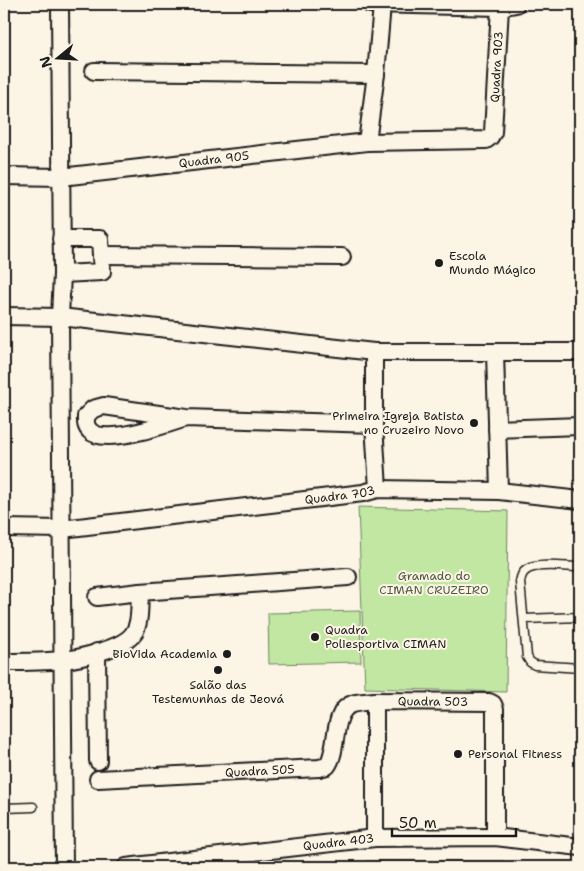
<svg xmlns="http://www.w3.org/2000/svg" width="584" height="871" font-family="'Shantell Sans',sans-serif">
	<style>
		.green { fill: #c1e7a3; stroke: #6e8260 }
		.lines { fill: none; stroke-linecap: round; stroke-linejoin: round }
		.lane-casing { stroke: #1c1c1c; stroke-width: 11 }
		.street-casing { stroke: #1c1c1c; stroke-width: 20 }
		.lane { stroke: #fcf5e5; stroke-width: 8 }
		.street { stroke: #fcf5e5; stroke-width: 16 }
		.poi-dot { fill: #1c1c1c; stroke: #fcf5e5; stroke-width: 2 }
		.labels { text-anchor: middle; stroke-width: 4; stroke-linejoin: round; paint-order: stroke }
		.street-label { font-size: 12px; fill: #1c1c1c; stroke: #fcf5e5 }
		.poi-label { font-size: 12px; fill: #1c1c1c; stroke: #fcf5e5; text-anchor: start }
		.park-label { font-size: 12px; fill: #4e5944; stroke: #fcf5e5 }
	</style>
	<rect width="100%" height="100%" fill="#fcf5e5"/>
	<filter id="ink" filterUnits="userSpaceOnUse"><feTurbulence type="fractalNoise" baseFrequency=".02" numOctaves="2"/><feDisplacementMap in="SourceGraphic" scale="10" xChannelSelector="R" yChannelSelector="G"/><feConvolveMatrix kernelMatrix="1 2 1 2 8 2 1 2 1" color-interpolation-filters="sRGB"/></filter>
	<g filter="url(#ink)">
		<path class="green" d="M358 507 508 511 506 692 365 688Z
			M360 611 361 662 269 664 268 613Z
			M366 861H504V867H366Z"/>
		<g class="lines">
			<g class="lane-casing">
				<path id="lane" d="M580 567C567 567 539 563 528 569 522 572 521 577 520 582L527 657 530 662 535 665 580 668
					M524 619 580 617
					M4 808 33 807"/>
			</g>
			<g class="street-casing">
				<g id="street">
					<path d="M60 4 62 274 60 317 64 867"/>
					<path d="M370 4 500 7 516 4"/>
					<path d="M94 71 376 74"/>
					<path d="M367 142 376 74 382 5"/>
					<path id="s1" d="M4 176 61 177 367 142 486 140 490 137 493 132 500 7"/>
					<path d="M61 239H100L102 272 62 274"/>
					<path d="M101 255 342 257"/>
					<path d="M4 316 60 317 374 352H580"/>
					<path d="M374 352V424L378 489"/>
					<path d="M495 352 499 491"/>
					<path d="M186 418C168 424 104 446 90 431 85 426 86 422 86 416L93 409 104 406 186 418 374 424"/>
					<path d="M497 429 580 426"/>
					<path id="s2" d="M4 528 62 529 363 493 378 489 499 491 580 500"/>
					<path d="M97 597 140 592"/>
					<path d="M97 652 98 761"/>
					<path d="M4 662C23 662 43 662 62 660 79 659 123 648 133 634 141 623 139 606 140 592L348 577"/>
					<path id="s3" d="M98 779 319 768 327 766C339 751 331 711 352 704 359 702 368 702 375 701"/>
					<path id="s4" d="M375 838V701L489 702 493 704 495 709V837"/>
					<path id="s5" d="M126 867 375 838 495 837 580 847"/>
				</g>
			</g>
			<use href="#lane" class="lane"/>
			<use href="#street" class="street"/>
		</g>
	</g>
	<g class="poi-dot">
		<circle cx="439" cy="263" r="5"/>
		<circle cx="474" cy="423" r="5"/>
		<circle cx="315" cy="637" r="5"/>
		<circle cx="227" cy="654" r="5"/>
		<circle cx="218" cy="670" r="5"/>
		<circle cx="458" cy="754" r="5"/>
	</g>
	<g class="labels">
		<g class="street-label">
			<text dy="4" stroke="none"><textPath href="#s1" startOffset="560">Quadra 903</textPath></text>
			<text dy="4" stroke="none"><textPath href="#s1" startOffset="211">Quadra 905</textPath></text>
			<text dy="4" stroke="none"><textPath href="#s2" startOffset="338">Quadra 703</textPath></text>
			<text dy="4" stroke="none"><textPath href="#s4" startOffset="195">Quadra 503</textPath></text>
			<text dy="4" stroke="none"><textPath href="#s3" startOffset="162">Quadra 505</textPath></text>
			<text dy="4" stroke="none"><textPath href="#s5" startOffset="214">Quadra 403</textPath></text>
		</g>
		<g class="poi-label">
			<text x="449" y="260">Escola<tspan x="449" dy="14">Mundo Mágico</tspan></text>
			<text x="464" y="420" text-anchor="end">Primeira Igreja Batista<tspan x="464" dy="14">no Cruzeiro Novo</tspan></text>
			<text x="325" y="634">Quadra<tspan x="325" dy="14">Poliesportiva CIMAN</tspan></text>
			<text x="217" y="658" text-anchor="end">BioVida Academia</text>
			<text x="218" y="689" text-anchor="middle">Salão das<tspan x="218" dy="14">Testemunhas de Jeová</tspan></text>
			<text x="468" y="758">Personal Fitness</text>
		</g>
		<g class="park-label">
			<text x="434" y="580">Gramado do<tspan x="434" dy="14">CIMAN CRUZEIRO</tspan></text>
		</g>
	</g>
	<rect width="584" height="871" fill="none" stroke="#fcf5e5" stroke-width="20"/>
	<rect x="10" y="10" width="564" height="851" fill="none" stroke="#1c1c1c" stroke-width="2" filter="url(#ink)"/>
	<g transform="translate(58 58) rotate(252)" stroke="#fcf5e5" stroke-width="4" paint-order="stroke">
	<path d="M0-4L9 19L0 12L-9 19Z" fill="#1c1c1c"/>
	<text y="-8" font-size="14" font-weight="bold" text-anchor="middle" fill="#1c1c1c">N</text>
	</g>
	<path d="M392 828v8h124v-8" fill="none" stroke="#1c1c1c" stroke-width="2.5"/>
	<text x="399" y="828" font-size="15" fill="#1c1c1c" stroke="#fcf5e5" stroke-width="4" paint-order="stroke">50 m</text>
</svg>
